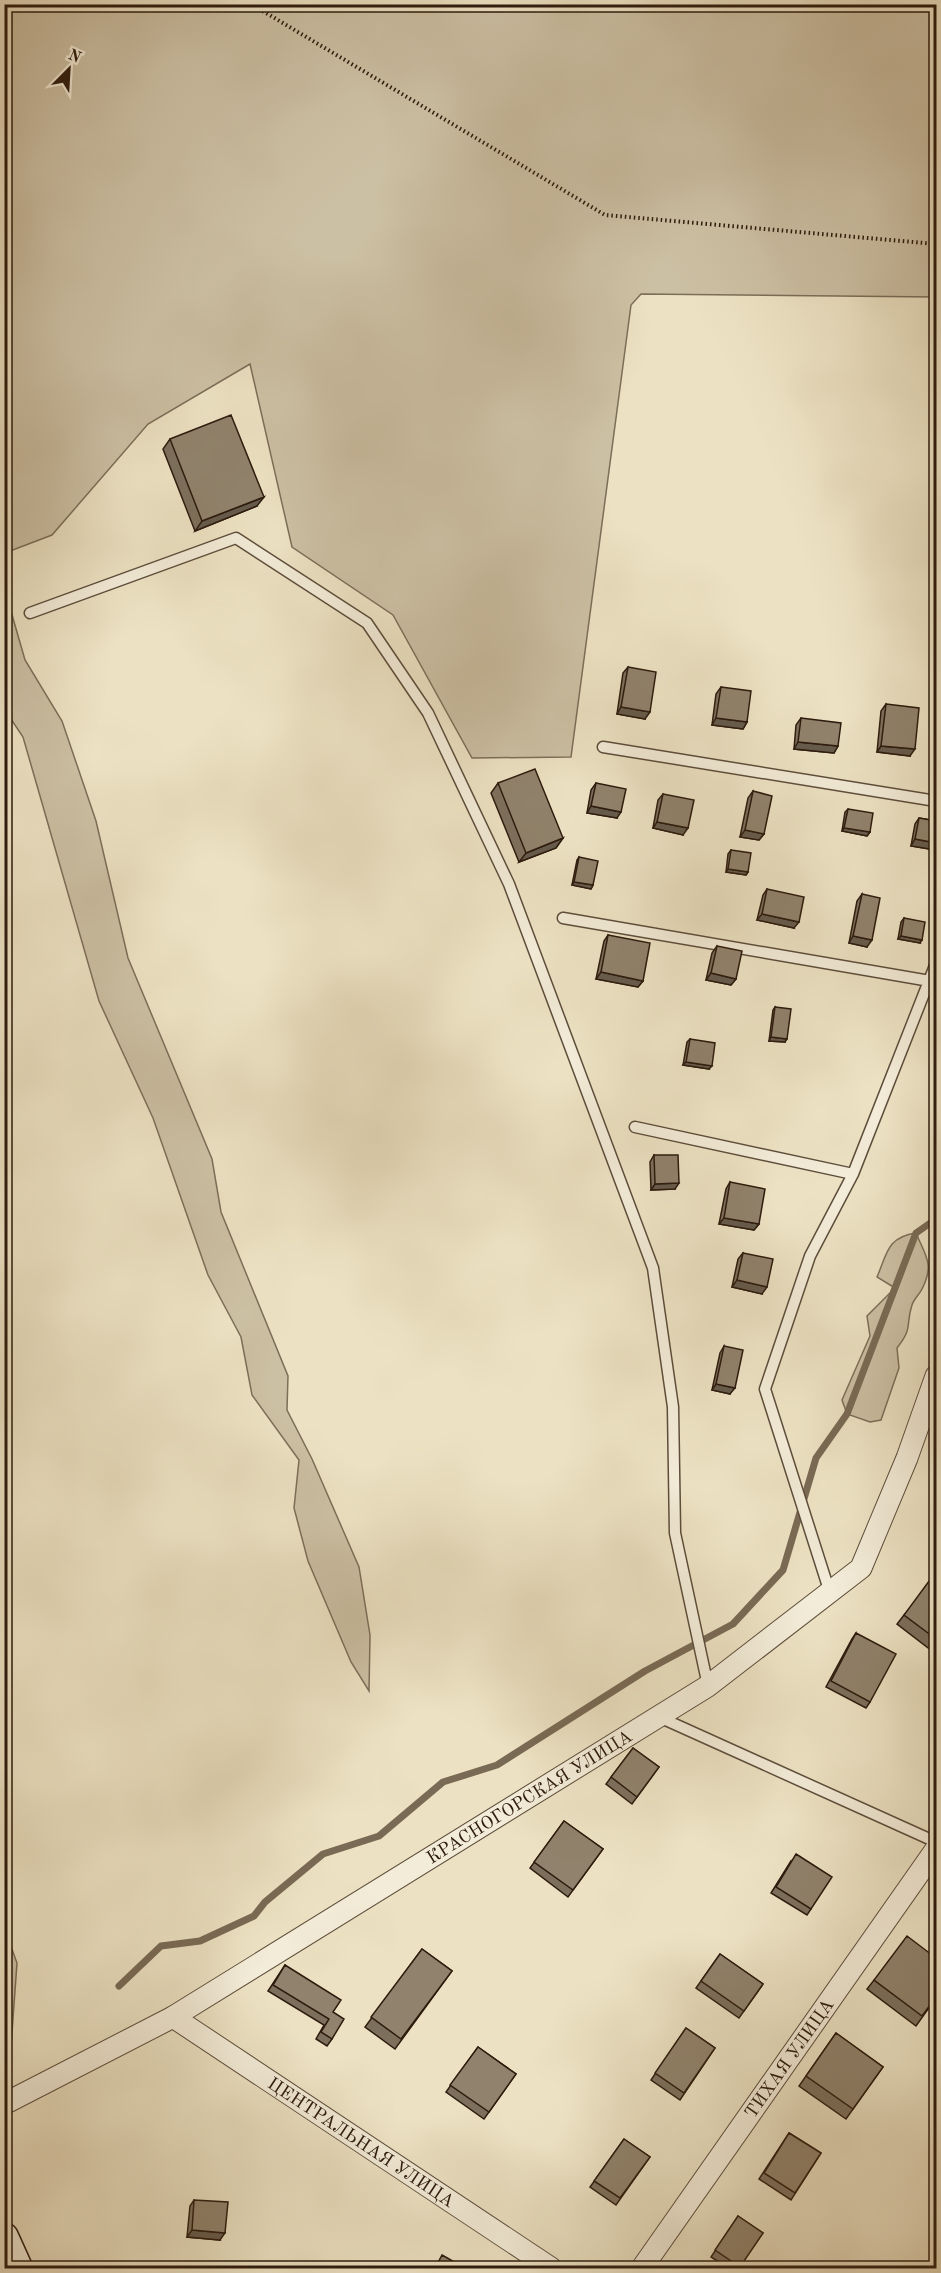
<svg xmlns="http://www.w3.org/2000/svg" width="941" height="2273" font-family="'Old Standard TT',serif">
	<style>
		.green { fill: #ccc0a4; stroke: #7c6e59; stroke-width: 1.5 }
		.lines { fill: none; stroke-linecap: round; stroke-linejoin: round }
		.stream { stroke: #796a55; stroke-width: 7 }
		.service-casing { stroke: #5d4d3b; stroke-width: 13 }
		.minor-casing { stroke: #5d4d3b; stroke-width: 23 }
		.secondary-casing { stroke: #2d1b0e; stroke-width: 31 }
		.path { stroke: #2d1b0e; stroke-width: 4; stroke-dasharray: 1.5 3; stroke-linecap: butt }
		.service { stroke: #f3ecd8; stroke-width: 10 }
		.minor { stroke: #f3ecd8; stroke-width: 21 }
		.secondary { stroke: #f3ecd8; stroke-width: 28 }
		.wall { fill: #7c705d; stroke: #2d1b0e; stroke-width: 1.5 }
		.shaded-wall { fill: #655b4c; stroke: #2d1b0e; stroke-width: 1.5 }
		.building { fill: #90826c; stroke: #2d1b0e; stroke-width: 1.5 }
		.labels { text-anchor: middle; stroke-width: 5; stroke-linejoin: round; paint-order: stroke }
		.street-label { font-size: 18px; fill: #2d1b0e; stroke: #f3ecd8 }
	</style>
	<rect width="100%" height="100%" fill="#ece2c3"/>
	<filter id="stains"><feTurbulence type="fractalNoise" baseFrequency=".00333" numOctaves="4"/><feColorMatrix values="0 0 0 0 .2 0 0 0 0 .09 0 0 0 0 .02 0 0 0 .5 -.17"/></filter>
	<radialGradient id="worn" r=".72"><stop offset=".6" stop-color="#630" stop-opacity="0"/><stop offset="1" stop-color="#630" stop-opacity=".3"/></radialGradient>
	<path class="green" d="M5 4 936 5V297L641 294 631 305 571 757 472 758 393 615 292 547 250 364 148 424 52 535 5 553Z
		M4 587 25 660 62 721 96 821 128 958 212 1159 221 1212 288 1376 287 1410 312 1459 359 1567 370 1635 369 1691 351 1662 308 1561 294 1508 299 1460 252 1395 241 1337 208 1275 153 1118 99 1001 23 737 5 710Z
		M916 1233C925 1255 935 1264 922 1289 919 1295 914 1299 912 1305 905 1326 914 1326 897 1348L899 1368 881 1420 870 1422 847 1414 842 1400 870 1336 867 1316 895 1288 877 1277C887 1254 887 1237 916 1233Z
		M5 1930 17 1963 10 2060 4 2059Z"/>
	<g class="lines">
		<path class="stream" d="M119 1986 161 1946 200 1941 254 1916 265 1902 323 1854 379 1836 443 1782 497 1765 645 1671 733 1624 783 1570 816 1458 847 1414 916 1233 936 1219"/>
		<g class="service-casing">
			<path id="service" d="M30 613 236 538 367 623 428 713 509 884 653 1268 673 1407 675 1533 708 1686
				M603 747 936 801
				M563 918 930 981
				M635 1127 853 1174
				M830 1593 765 1389 810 1256 853 1174 936 963
				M659 1717 936 1842"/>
		</g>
		<g class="minor-casing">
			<g id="minor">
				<path id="s1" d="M173 2017 551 2268"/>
				<path id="s2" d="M4 2104 173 2017 708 1686 861 1568 907 1458 936 1376"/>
				<path id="s3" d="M642 2268 936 1849"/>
			</g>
		</g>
		<g class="secondary-casing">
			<path id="secondary" d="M4 2237 18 2268"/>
		</g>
		<path class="path" d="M251 4 605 215 936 244"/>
		<use href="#service" class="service"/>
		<use href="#minor" class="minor"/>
		<use href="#secondary" class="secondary"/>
	</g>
	<path class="wall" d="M170 439 257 506 195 531 163 449Z
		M628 667 645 719 617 714 623 673Z
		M721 687 747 722 743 729 712 725 716 694Z
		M886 704 910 756 877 752 881 711Z
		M801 718 838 746 834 753 794 749 796 725Z
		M498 783 563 838 556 848 519 862 491 793Z
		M596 783 617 818 587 813 591 790Z
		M753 791 764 834 759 840 740 837 748 798Z
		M663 794 683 835 653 828 658 800Z
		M848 809 870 832 867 836 842 831 845 812Z
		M919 818 936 821V850L911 846 915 824Z
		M731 850 748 872 746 875 726 872 728 854Z
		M579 857 593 885 591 889 572 885 577 860Z
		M767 889 794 928 757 920 763 895Z
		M862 894 867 947 849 943 857 901Z
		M904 918 920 943 898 939 901 922Z
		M608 935 643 981 638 987 596 979 604 941Z
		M717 946 736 979 731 985 706 980 712 953Z
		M775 1007 785 1042 769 1041 773 1010Z
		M690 1039 709 1069 683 1065 687 1042Z
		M654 1155 675 1189 651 1190 650 1162Z
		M730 1182 759 1224 754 1230 719 1224 726 1189Z
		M743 1253 762 1294 732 1287 738 1259Z
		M724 1346 730 1394 712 1390 720 1353Z
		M936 1580V1654L897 1624 904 1615Z
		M856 1633 870 1702 866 1708 826 1687 852 1639Z
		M633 1748 659 1767 632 1804 606 1784Z
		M564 1821 603 1849 568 1897 530 1868Z
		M791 1861 811 1909 807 1915 771 1893Z
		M422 1949 452 1971 395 2049 365 2027Z
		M720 1954 763 1984 739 2018 696 1988Z
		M285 1965 333 2012 332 2039 327 2046 316 2039 324 2025 268 1991Z
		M874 1980 936 1998 916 2026 867 1989Z
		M686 2028 715 2048 680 2100 651 2080Z
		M836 2033 883 2067 846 2119 799 2086Z
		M478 2047 516 2074 484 2119 446 2092Z
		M789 2133 821 2153 791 2200 759 2179Z
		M624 2139 650 2157 616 2205 590 2187Z
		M194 2200 220 2240 187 2237 190 2206Z
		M738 2216 763 2233 739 2268H728L711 2257Z"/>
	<path class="shaded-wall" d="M264 497 257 506 195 531 202 521Z
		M621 707 650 712 645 719 617 714Z
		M716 718 747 722 743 729 712 725Z
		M798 742 838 746 834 753 794 749Z
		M881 746 915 749 910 756 877 752Z
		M591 806 621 812 617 818 587 813Z
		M657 822 688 828 683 835 653 828Z
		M844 828 870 832 867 836 842 831Z
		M745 830 764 834 759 840 740 837Z
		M563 838 556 848 519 862 526 853Z
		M915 839 936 843V850L911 846Z
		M728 869 748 872 746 875 726 872Z
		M574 882 593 885 591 889 572 885Z
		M762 914 799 922 794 928 757 920Z
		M853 936 872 940 867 947 849 943Z
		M901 936 922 940 920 943 898 939Z
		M601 972 643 981 638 987 596 979Z
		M711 973 736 979 731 985 706 980Z
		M771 1037 787 1039 785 1042 769 1041Z
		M686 1062 712 1066 709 1069 683 1065Z
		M679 1183 675 1189 651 1190 655 1184Z
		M724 1218 759 1224 754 1230 719 1224Z
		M737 1280 767 1287 762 1294 732 1287Z
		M716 1384 735 1388 730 1394 712 1390Z
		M192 2230 225 2233 220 2240 187 2237Z"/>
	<path class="building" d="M231 415 264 497 202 521 170 439Z
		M628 667 656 672 650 712 621 707Z
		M721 687 751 691 747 722 716 718Z
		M886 704 919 708 915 749 881 746Z
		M801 718 841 723 838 746 798 742Z
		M535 769 563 838 526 853 498 783Z
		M596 783 626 789 621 812 591 806Z
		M753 791 772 796 764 834 745 830Z
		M663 794 694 800 688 828 657 822Z
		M848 809 873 813 870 832 844 828Z
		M919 818 936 821V843L915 839Z
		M731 850 751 853 748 872 728 869Z
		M579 857 598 861 593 885 574 882Z
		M767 889 804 897 799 922 762 914Z
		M862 894 880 898 872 940 853 936Z
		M904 918 925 922 922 940 901 936Z
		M608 935 650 943 643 981 601 972Z
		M717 946 742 951 736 979 711 973Z
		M775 1007 791 1009 787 1039 771 1037Z
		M690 1039 715 1043 712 1066 686 1062Z
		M654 1155H678L679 1183 655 1184Z
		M730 1182 765 1189 759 1224 724 1218Z
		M743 1253 773 1259 767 1287 737 1280Z
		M724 1346 743 1350 735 1388 716 1384Z
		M932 1577 936 1580V1639L904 1615Z
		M856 1633 896 1654 870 1702 831 1681Z
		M633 1748 659 1767 637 1797 611 1777Z
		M564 1821 603 1849 573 1890 534 1862Z
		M796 1854 832 1877 811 1909 776 1887Z
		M907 1936 936 1958V1997L922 2016 874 1980Z
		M422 1949 452 1971 401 2039 371 2017Z
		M720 1954 763 1984 744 2011 701 1981Z
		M285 1965 341 2000 333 2012 344 2019 332 2039 321 2032 329 2019 273 1985Z
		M686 2028 715 2048 684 2093 655 2073Z
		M836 2033 883 2067 853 2109 806 2076Z
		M478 2047 516 2074 489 2112 450 2085Z
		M789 2133 821 2153 795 2193 764 2173Z
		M624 2139 650 2157 620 2198 594 2181Z
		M194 2200 228 2202 225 2233 192 2230Z
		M738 2216 763 2233 740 2267 715 2250Z
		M442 2255 465 2268H435Z"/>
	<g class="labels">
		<g class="street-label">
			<text dy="6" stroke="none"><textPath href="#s2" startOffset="609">КРАСНОГОРСКАЯ УЛИЦА</textPath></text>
			<text dy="6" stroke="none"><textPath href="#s3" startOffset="256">ТИХАЯ УЛИЦА</textPath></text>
			<text dy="6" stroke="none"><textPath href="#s1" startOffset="226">ЦЕНТРАЛЬНАЯ УЛИЦА</textPath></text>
		</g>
	</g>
	<rect width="941" height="2273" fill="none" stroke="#ece2c3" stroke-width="24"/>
	<rect x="6" y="6" width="929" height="2261" fill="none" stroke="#2d1b0e" stroke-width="3"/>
	<rect x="12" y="12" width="917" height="2249" fill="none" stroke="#2d1b0e" stroke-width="1.5"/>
	<g transform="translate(69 69) rotate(24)" stroke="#f3ecd8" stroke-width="4.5" paint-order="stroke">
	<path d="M0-4.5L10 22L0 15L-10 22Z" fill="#2d1b0e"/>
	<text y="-9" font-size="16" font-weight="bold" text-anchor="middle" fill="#2d1b0e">N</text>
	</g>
	<rect width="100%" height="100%" filter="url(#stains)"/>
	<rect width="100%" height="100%" fill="url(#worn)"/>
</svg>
